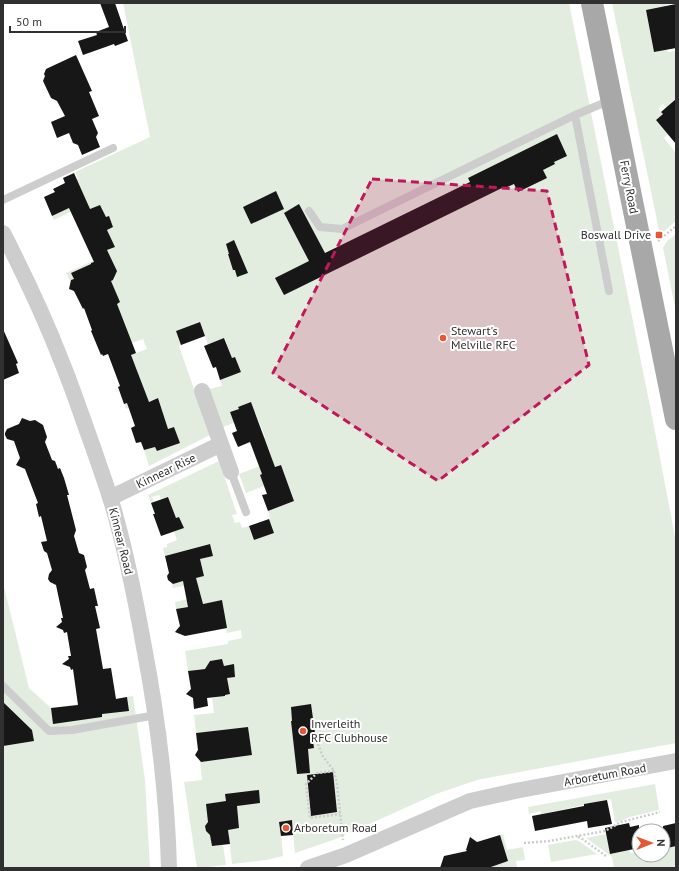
<svg xmlns="http://www.w3.org/2000/svg" width="679" height="871" font-family="'PT Sans',sans-serif">
	<style>
		.green { fill: #e2eddf }
		.building { fill: #171717 }
		.lines { fill: none; stroke-linecap: round; stroke-linejoin: round }
		.path { stroke: #cdcdcd; stroke-width: 2.5; stroke-dasharray: 2 2; stroke-linecap: butt }
		.service { stroke: #cdcdcd; stroke-width: 8 }
		.minor { stroke: #cdcdcd; stroke-width: 16 }
		.primary { stroke: #a8a8a8; stroke-width: 22 }
		.marked { fill: #c2185b; fill-opacity: 0.2; stroke: #c2185b; stroke-width: 3; stroke-dasharray: 8 5; stroke-linejoin: round }
		.poi-dot { fill: #e45835; stroke: #fff; stroke-width: 1.5 }
		.labels { text-anchor: middle; stroke-width: 4; stroke-linejoin: round; paint-order: stroke }
		.street-label { font-size: 12px; fill: #303030; stroke: #fff }
		.poi-label { font-size: 12px; fill: #303030; stroke: #fff; text-anchor: start }
	</style>
	<rect width="100%" height="100%" fill="#fff"/>
	<path class="green" d="M123 3H569L652 416 676 542V743L477 780 436 794 336 839 295 853 292 820 280 822 283 856 266 860 232 864 228 830 239 828 237 806 226 801 209 823 205 826 206 831 208 833H210L212 846 223 845 226 865 197 868 184 782 202 780 200 762 252 755 248 727 196 733 194 715 214 713 212 698 224 696 225 695 230 694 229 687H223L222 679 235 676 233 665 224 666 223 661 217 662 214 660 210 661 208 663 209 668 188 671 185 651 228 644V641L242 638 241 630 227 633 226 628 213 631 210 615 222 600 176 609 175 602 201 596 197 583 173 588 172 584 204 576 200 559 213 556 209 544 165 556 163 548 167 547V544L177 540 174 532 183 528 180 517 176 518 168 497 161 499 159 495 152 497 154 502 151 503 148 495 219 461 237 514 232 515 235 523 240 522 242 528 249 526 254 540 274 533 269 519 270 518 268 511 294 501 281 465 268 470 269 472 260 475 264 486 246 493 239 474 273 461 266 443 253 448 250 442 265 437 251 402 238 407 239 409 230 412 234 423 223 427 209 389 222 386 220 380 241 372 235 357 232 358 225 338 208 345 200 322 176 331 181 345 179 346 210 435 149 466 144 450 155 447 157 451 180 443 174 427 158 432 153 417 163 413 158 398 126 409 124 404 146 396 135 365 131 366 114 361 147 349 143 339 132 343 87 317 120 302 112 285 104 284 115 279 105 257 71 273 74 279 70 281 66 273 95 260 94 256 115 247 107 230 113 227 109 217H106L100 205 91 209 72 211 54 220 52 216 86 200 78 181 66 186V184L78 179 75 172 150 137Z
		M612 3H666L668 13 646 10 654 52 667 49 668 52 676 51V99L671 103 673 105 668 110 663 104 658 109 663 114 656 120 668 134 664 138 676 153V221L660 235Z
		M676 234V312L663 248 667 241Z
		M3 583 29 688 51 708 133 696 145 780 150 868H3Z
		M655 784 659 810 630 817 615 823 611 799 584 804V805L541 814 540 811 529 814 528 807Z
		M503 834 507 850 523 847 525 860 516 861 517 868H488L503 846 500 835Z
		M606 834 610 854 630 850V853L639 852V855H663V851H667L666 848 676 846V868H614L612 857 586 838Z
		M575 840 579 841 597 854 551 862 548 845Z"/>
	<path class="building" d="M100 3H115L128 41 115 46 114 44 83 55 78 41 97 35 96 32 109 27Z
		M676 4V48L654 52 646 10Z
		M76 55 92 91 89 92 99 116 92 119 98 133 96 137 100 147 82 155 78 145 73 143 69 133 57 138 51 122 65 116 57 101 51 98 43 81 45 76 44 74 46 69Z
		M676 99V144L656 120 663 114 661 112Z
		M557 134 567 156 554 162 555 164 543 170 547 178 518 192 514 184 503 189 502 188 284 295 275 278 309 261 284 213 299 204 325 253 470 182 468 178Z
		M74 173 90 209 100 205 106 217 109 216 113 227 107 230 115 247 107 250 117 271 113 280 111 281 120 302 117 304 136 353 131 355 149 402 158 398 168 429 174 427 180 443 157 451 155 447 144 450 141 442 136 443 131 428 135 426 127 403 124 404 118 387 120 386 108 354 103 356 102 354 101 355 91 331 92 330 84 308 83 309 74 291 69 289 71 280 74 279 71 273 91 264V263L94 262 69 208 52 216 44 197 55 192 53 189 65 183 63 178Z
		M276 191 284 209 251 224 243 207Z
		M234 240 248 273 237 277 235 270H233L228 254H229L226 244Z
		M200 322 205 336 181 345 176 331Z
		M3 329 18 363 16 364 19 373 3 380Z
		M224 338 232 358 235 357 241 372 220 380 216 367 213 368 204 346Z
		M251 402 275 467 281 465 294 501 268 511 262 495 267 494 260 475 262 474 250 442 238 447 232 433 237 431 230 412 239 409 238 407Z
		M22 418 30 421 35 420 43 425 47 437 45 442 52 460 55 461 58 469 60 468 64 478 69 495H67L76 530 74 536 79 553 84 555 87 567 85 570 90 589 94 588 98 606H95L100 628 96 629 103 669 111 668 116 699 127 697 129 711 102 714V717L53 724 51 708 78 705 73 669 71 670 70 667 62 664 69 659 68 656H71L67 632 64 633 63 630 56 627 62 622 61 618H63L56 585 50 582 48 579 49 574 52 570 47 553 44 551 41 542 47 541 41 516 39 517 36 504 38 503 25 469 16 465 20 458 14 441 7 439 5 435V433L7 429 19 424Z
		M168 497 176 518 179 517 184 528 161 536 153 514H155L151 503Z
		M269 519 274 533 254 540 249 526Z
		M210 544 213 556 200 559 204 576 196 578 203 604 222 600 227 628 185 636 175 632 180 626 176 609 188 607 183 581 173 584 168 580 167 576 169 573 165 556Z
		M222 659 224 666 234 664 235 677 227 678 230 694 225 695V696L207 698 208 706 194 709 193 698 186 694 191 689 188 671 205 669 210 661Z
		M3 702 32 730 34 741 3 746Z
		M311 704 316 740 313 741 314 748 308 749 310 773 297 774 291 721H292L291 707Z
		M248 727 252 755 201 762 195 755 198 750 196 733Z
		M333 772 337 812 311 816 307 775Z
		M259 790 260 803 237 806 239 828 228 830 230 844 212 846 210 835 206 831 205 826 208 822 206 804 226 801 225 794Z
		M607 800 612 824 588 828 587 821 535 831 532 816 584 806V804Z
		M292 820 293 835 281 836 279 822Z
		M629 823 630 827 639 825V848L610 854 605 828Z
		M676 823V846L663 849V826Z
		M500 835 508 861 488 868H440L444 856 467 851 466 850 470 837 477 842Z"/>
	<g class="lines">
		<path class="path" d="M658 241 676 226
			M318 744 322 755 334 771 337 784 343 840
			M334 771 317 773 306 784 310 818 340 814
			M578 837 581 838 606 856
			M524 843 549 841 605 831 621 822 660 812"/>
		<path class="service" d="M575 115 609 291
			M3 200 113 148
			M309 211 320 227 342 229 575 115 611 100
			M231 472 246 512
			M3 686 49 731 72 730 156 715"/>
		<path class="minor" d="M3 233C24 274 44 316 61 360 73 389 83 420 94 450 101 471 109 492 115 514 127 557 136 602 144 647 158 720 167 793 169 868
			M202 391 231 472
			M110 498 221 444
			M308 868 346 855 470 801 515 791 676 761"/>
		<path class="primary" d="M592 3 676 419"/>
	</g>
	<path class="marked" d="M372 179 547 191 589 365 438 481 273 373Z"/>
	<g class="poi-dot">
		<rect x="655" y="231" width="8" height="8" rx="2"/>
		<circle cx="443" cy="338" r="4"/>
		<circle cx="303" cy="731" r="4"/>
		<circle cx="286" cy="828" r="4"/>
	</g>
	<g class="labels">
		<g class="street-label">
			<text transform="translate(629 187) rotate(79)" y="4">Ferry Road</text>
			<text transform="translate(166 471) rotate(-26)" y="4">Kinnear Rise</text>
			<text transform="translate(121 541) rotate(76)" y="4">Kinnear Road</text>
			<text transform="translate(605 775) rotate(-10)" y="4">Arboretum Road</text>
		</g>
		<g class="poi-label">
			<text x="651" y="239" text-anchor="end">Boswall Drive</text>
			<text x="451" y="335">Stewart's<tspan x="451" dy="14">Melville RFC</tspan></text>
			<text x="311" y="728">Inverleith<tspan x="311" dy="14">RFC Clubhouse</tspan></text>
			<text x="294" y="832">Arboretum Road</text>
		</g>
	</g>
	<rect width="679" height="871" fill="none" stroke="#303030" stroke-width="8"/>
	<g transform="translate(651 843) rotate(89)"><circle r="19" fill="#ffffff" stroke="#acacac"/>
	<path d="M0-3L7 15L0 10L-7 15Z" fill="#e45835"/>
	<text y="-6" font-size="11" font-weight="bold" text-anchor="middle" fill="#303030">N</text>
	</g>
	<path d="M10 26v6h115v-6" fill="none" stroke="#303030" stroke-width="2"/>
	<text x="16" y="26" font-size="12" fill="#303030" stroke="#ffffff" stroke-width="3" paint-order="stroke">50 m</text>
</svg>
